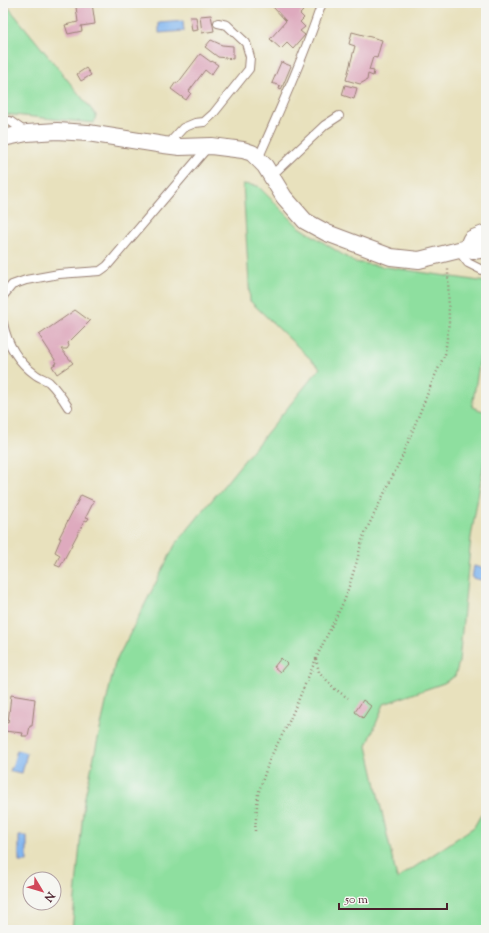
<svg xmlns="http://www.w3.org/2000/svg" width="489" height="933" font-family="'Sorts Mill Goudy',serif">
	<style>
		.green { fill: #8edf9f; stroke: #6c7f65 }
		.water { fill: #81b6f0; stroke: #666a8e }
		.building { fill: #deaabe }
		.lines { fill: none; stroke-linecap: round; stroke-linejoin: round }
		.lane-casing { stroke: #998074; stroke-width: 10 }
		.street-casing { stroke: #998074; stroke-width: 18 }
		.path { stroke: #998074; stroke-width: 2.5; stroke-dasharray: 1 3; stroke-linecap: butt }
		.lane { stroke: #fff; stroke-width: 8 }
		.street { stroke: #fff; stroke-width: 16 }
	</style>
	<rect width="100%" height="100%" fill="#f6f6f2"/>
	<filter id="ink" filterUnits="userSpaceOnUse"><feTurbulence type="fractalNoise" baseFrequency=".025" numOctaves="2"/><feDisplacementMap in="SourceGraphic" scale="8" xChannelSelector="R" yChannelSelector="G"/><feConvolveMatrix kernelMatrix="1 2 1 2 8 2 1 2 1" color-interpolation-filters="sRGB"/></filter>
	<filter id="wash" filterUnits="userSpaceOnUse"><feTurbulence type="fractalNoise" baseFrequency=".012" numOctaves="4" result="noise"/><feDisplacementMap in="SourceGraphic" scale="16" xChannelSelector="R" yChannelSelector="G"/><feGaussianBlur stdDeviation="0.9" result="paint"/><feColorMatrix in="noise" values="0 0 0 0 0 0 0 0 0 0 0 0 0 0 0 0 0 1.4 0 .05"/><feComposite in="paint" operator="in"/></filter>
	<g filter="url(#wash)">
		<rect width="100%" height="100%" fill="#e8e1bd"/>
		<path class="green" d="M3 8H9L96 115 94 123 3 114Z
			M243 184 258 186 298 226 354 262 486 282V322L472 407 486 412V451L471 537 459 662 455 676 444 683 384 704 367 746 397 879 474 827 486 806V930H72L84 801 115 663 175 545 320 368 250 301Z"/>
		<path class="water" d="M183 21 184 31 159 33V23Z
			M474 566 486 569V581L472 578Z
			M17 750 27 753 22 773 10 771 11 768H12Z
			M19 836H27V862H19Z"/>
		<g id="blocks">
			<path class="building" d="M81 3H92L95 24 81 26 82 31 68 34 65 25 78 22 76 7 82 6Z
				M276 3H287L292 7 295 4 303 11 300 14 304 18 300 22 305 27 300 31 305 35 293 49 287 43 281 49 270 39 286 21 273 7Z
				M211 15 214 31 202 33 200 16Z
				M190 17H196L198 30 192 31Z
				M352 32 382 40 377 58 373 57 369 70 374 71 373 76 368 74 367 80 360 84 346 80 355 46 349 44Z
				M211 40 222 45 233 46V59L218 57 205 47Z
				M200 54 211 62 212 61 218 65 211 75 205 70 189 91 191 93 186 100 171 89 176 82 178 83Z
				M281 62 291 66 281 90 279 89 280 86 272 83Z
				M86 68 91 75 81 81 77 74Z
				M345 85 357 88 354 99 342 95Z
				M75 310 90 321 68 343 69 346 67 349H61L73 363 57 374 52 366 57 363 39 335Z
				M81 495 94 501 86 517 89 518 87 521 85 520 60 567 55 565 60 555 55 552 61 538H59Z
				M281 658 287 664 280 672 274 667Z
				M11 695 35 699 32 726H30L28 736H22L23 733 4 731 5 722 8 723Z
				M363 700 371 706 363 718 355 712Z"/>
		</g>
	</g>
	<g filter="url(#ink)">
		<use href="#blocks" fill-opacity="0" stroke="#998074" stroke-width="1"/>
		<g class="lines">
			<g class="lane-casing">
				<path id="lane" d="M3 121H10L27 133
					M171 146 173 139 183 128 195 123 204 122 213 114 249 69 250 57 246 43 227 25 218 23
					M258 159C281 107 304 56 322 3
					M271 176 325 125 339 116
					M458 250 468 263 486 272
					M3 296 12 285 26 280 59 274 100 271 107 266 208 147
					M3 323C7 344 18 362 36 375 40 378 45 379 49 382 57 390 63 399 68 407"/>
			</g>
			<g class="street-casing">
				<path id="street" d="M3 138 27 133 57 131 88 133 164 145 180 147 211 146 243 150 252 153 265 166 284 197 305 221 327 233 391 257 419 260 467 248 473 251 486 249
					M467 248 471 239 486 233"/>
			</g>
			<path class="path" d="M316 659 319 672 335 689 348 698
				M255 831 258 794 270 758 288 724 319 652 345 599 356 564 363 537 402 457 433 380 445 354 449 322 448 268"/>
			<use href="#lane" class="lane"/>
			<use href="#street" class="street"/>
		</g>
	</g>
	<rect width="489" height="933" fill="none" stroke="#f6f6f2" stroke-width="16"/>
	<g transform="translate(42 891) rotate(128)"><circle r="19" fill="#f6f6f2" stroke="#b1a0a2"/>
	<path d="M0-3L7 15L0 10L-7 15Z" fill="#d1495b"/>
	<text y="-6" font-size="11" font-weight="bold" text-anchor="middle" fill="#4a1f2b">N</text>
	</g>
	<path d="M339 903v6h108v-6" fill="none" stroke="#4a1f2b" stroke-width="2"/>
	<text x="345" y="903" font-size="12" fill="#4a1f2b" stroke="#f6f6f2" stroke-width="3" paint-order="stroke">50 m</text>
</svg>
